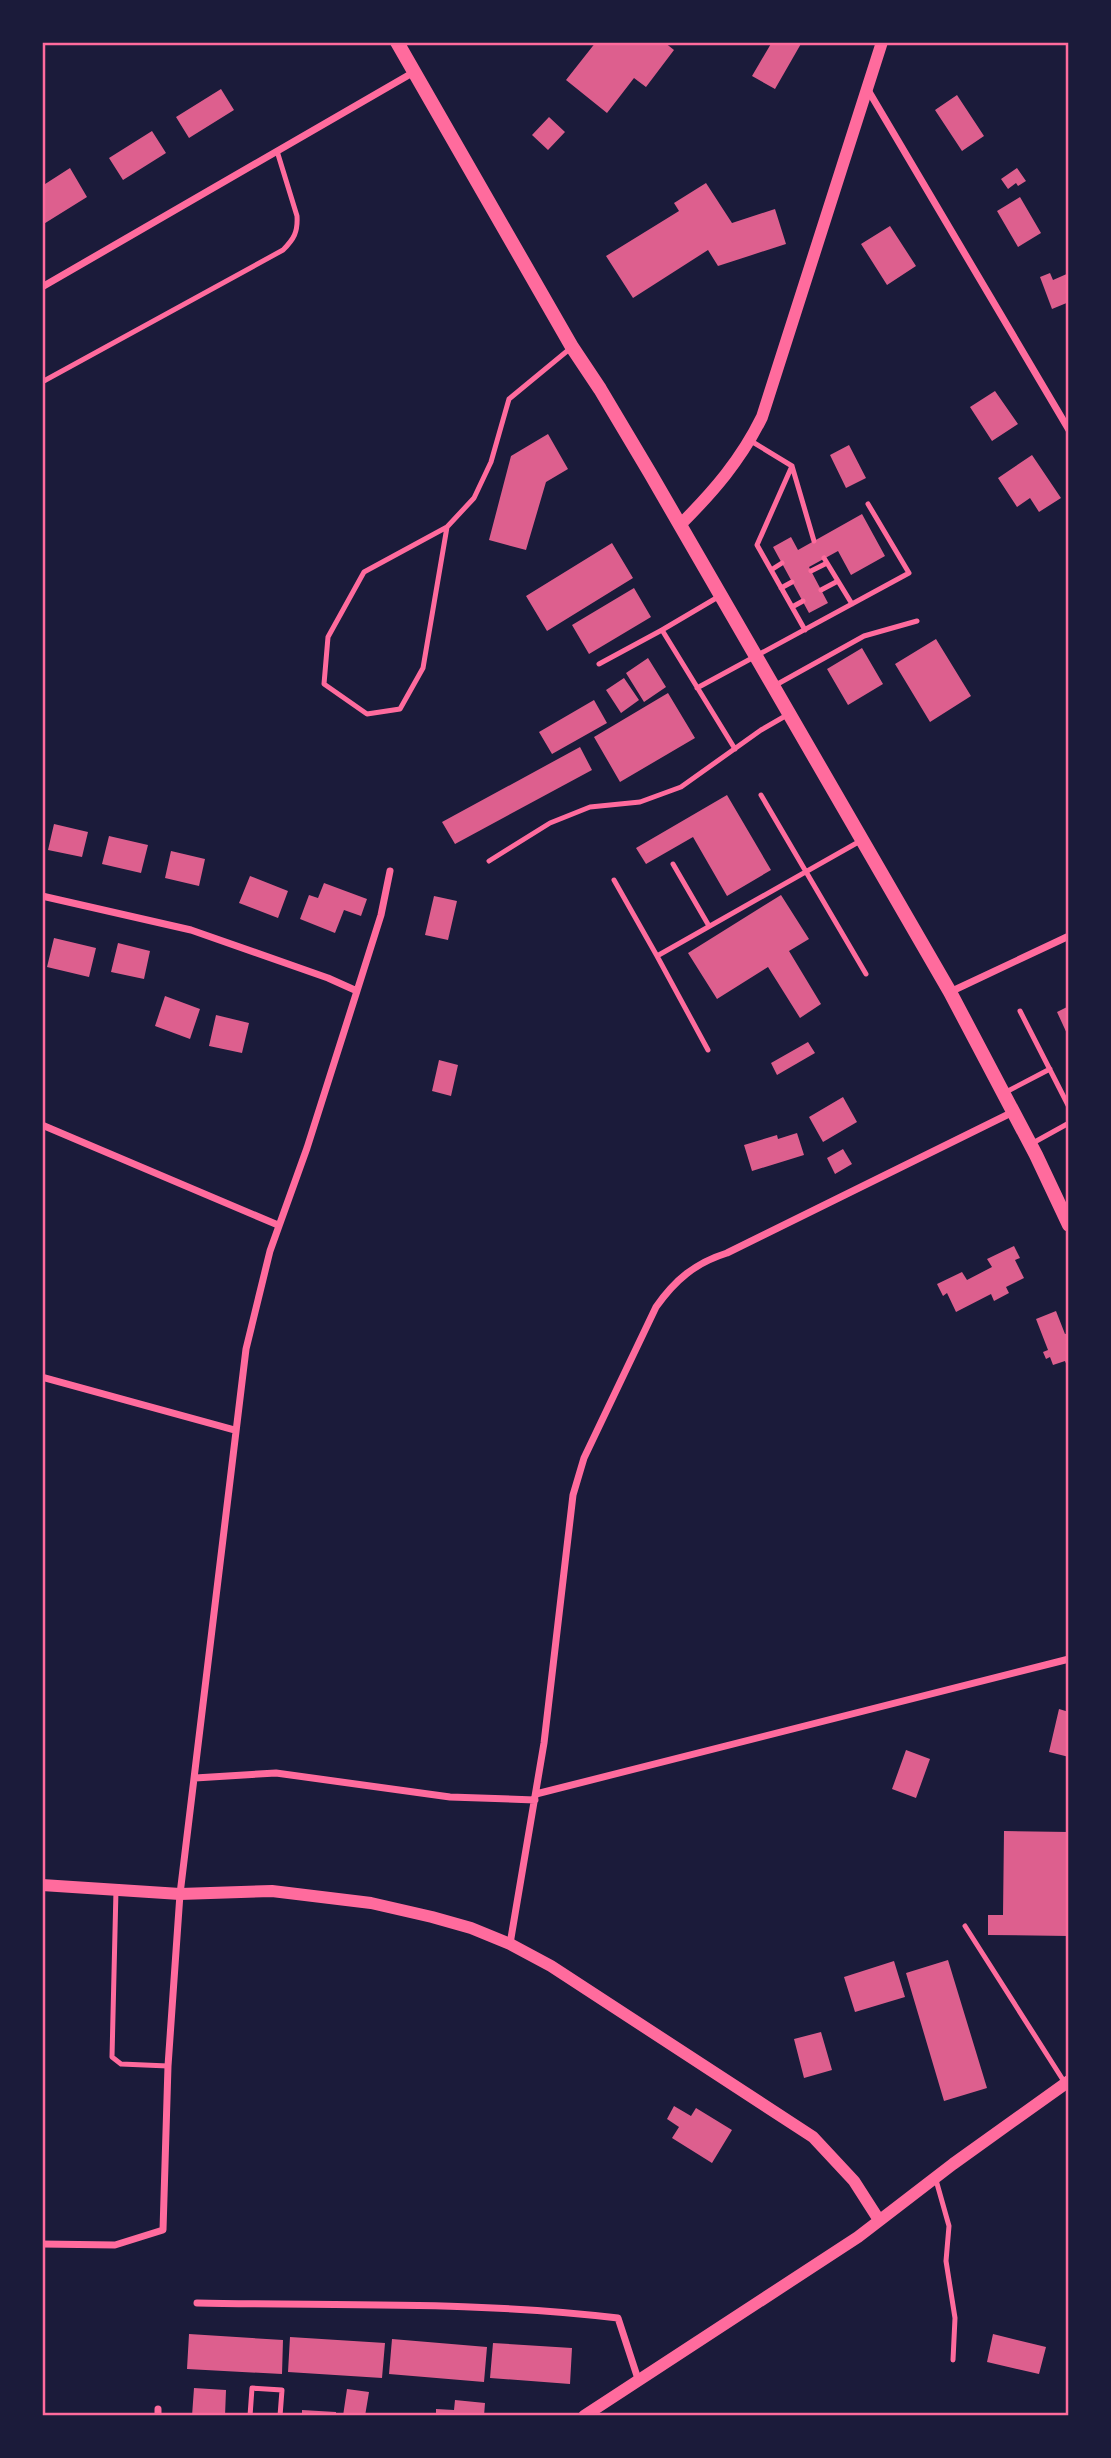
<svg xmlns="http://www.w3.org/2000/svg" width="1111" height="2458" font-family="'Noto Sans',sans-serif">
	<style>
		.building { fill: #dd5f8e }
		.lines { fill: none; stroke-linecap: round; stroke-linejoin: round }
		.service { stroke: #ff6b9d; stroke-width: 5 }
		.minor { stroke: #ff6b9d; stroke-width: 7 }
		.tertiary { stroke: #ff6b9d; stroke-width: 12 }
		.secondary { stroke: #ff6b9d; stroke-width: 14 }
		.neatline { fill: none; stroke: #ff6b9d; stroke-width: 2.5 }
	</style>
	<rect width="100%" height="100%" fill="#1b1b3a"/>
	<path class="building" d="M596 42H664L674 50 646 87 634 78 607 113 566 80Z
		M772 42H802L775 89 752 76Z
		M221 89 234 110 189 138 176 117Z
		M957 95 984 136 962 151 935 110Z
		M549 117 565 132 548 150 532 135Z
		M152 131 166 153 123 180 109 158Z
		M70 168 87 197 42 225V186Z
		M1017 168 1026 181 1018 186 1016 183 1008 189 1001 179Z
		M706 183 732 223 775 209 786 244 718 266 708 250 633 298 606 256 679 211 674 203Z
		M1020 197 1041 233 1018 247 997 211Z
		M890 226 916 266 887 285 861 244Z
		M1050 273 1053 280 1069 273V302L1052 309 1040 277Z
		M995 391 1018 424 992 441 970 407Z
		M548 434 568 469 546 482 526 550 489 540 511 456Z
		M849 445 866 478 846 488 830 455Z
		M1032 455 1061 498 1039 512 1030 498 1017 507 998 478Z
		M862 514 885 556 851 575 838 551 809 567 828 603 809 613 773 547 791 537 798 550Z
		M612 543 633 578 547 631 526 596Z
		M634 588 651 617 589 654 572 625Z
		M936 639 971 696 930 722 895 664Z
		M862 648 883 684 848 705 827 669Z
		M648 658 666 687 644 702 626 673Z
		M624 678 639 700 621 713 606 690Z
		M668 693 695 738 620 782 594 737Z
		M594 700 607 723 552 754 539 732Z
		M580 747 592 770 455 844 442 822Z
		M727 795 771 870 727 896 693 837 646 864 636 848Z
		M54 824 88 832 82 857 48 850Z
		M109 836 148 845 141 873 102 864Z
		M171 851 205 859 199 886 165 878Z
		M250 876 288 891 278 918 239 903Z
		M324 883 367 899 361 916 344 910 335 933 300 919 309 895 318 898Z
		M781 895 809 939 789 951 821 1004 800 1018 768 967 717 999 688 953Z
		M434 896 457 901 448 940 425 935Z
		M54 938 96 948 89 977 47 967Z
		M118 943 150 951 144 979 111 972Z
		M165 996 200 1009 190 1039 155 1026Z
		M1069 1006V1038L1057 1012Z
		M216 1015 249 1023 242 1053 209 1046Z
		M808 1042 815 1053 777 1075 771 1063Z
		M439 1060 458 1065 451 1096 432 1091Z
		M843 1097 857 1122 823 1142 809 1117Z
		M797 1133 804 1155 752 1171 744 1145 777 1135 778 1139Z
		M843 1149 852 1164 835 1174 827 1158Z
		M1014 1246 1020 1258 1015 1260 1024 1278 1006 1287 1009 1293 994 1301 991 1294 956 1312 947 1293 943 1296 937 1284 962 1272 967 1280 992 1267 987 1259Z
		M1056 1311 1065 1334 1069 1333V1370L1065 1361 1053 1365 1050 1357 1046 1359 1043 1352 1048 1350 1036 1319Z
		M1059 1709 1069 1712V1757L1049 1752Z
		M906 1750 930 1759 916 1798 892 1789Z
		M1004 1831 1069 1832V1936L988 1935V1915H1003Z
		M948 1960 987 2088 944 2101 906 1973Z
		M894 1961 905 1997 855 2012 844 1977Z
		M821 2032 832 2070 804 2078 794 2039Z
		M674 2106 691 2116 696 2108 732 2130 712 2163 672 2138 679 2127 667 2119Z
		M189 2334 283 2340 282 2374 187 2369Z
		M993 2334 1046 2347 1039 2374 987 2362Z
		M290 2337 385 2343 382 2378 288 2372Z
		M392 2339 487 2347 484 2382 389 2374Z
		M493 2343 572 2348 570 2384 490 2378Z
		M194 2388 226 2390 225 2416H192Z
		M347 2389 369 2392 365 2416H343Z
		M455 2400 485 2403 484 2416H436V2409L454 2410Z
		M302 2410 336 2412V2416H302Z"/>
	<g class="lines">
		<path class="service" d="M42 382 283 250C294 239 298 232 297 216L277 151
			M751 441 792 466 757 545 805 630
			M792 466 814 541
			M447 527 423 668 400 709 367 714 324 684 328 637 364 572 447 527 474 498 491 462 509 399 572 347
			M824 558 852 604
			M771 570 782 563
			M811 571 827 563
			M781 588 792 582
			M821 590 838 581
			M718 597 662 630 735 749
			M792 607 803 601
			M599 664 662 630
			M774 686 864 636 917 621
			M697 688 909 573 868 504
			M761 795 866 974
			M489 861 550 823 590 807 640 802 681 787 761 730 787 715
			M673 864 709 926
			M614 880 657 956
			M1020 1011 1069 1107
			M708 1050 657 956 862 840
			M1006 1092 1050 1069
			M1031 1144 1069 1123
			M116 1890 112 2057 121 2064 168 2066
			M965 1926 1065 2083
			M936 2180 949 2226 946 2261 955 2318 953 2360
			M250 2416 252 2388 282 2390 280 2416"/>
		<path class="minor" d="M868 90 1069 430
			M42 287 414 72
			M42 896 191 930 328 978 357 991
			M950 992 1069 936
			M42 1125 278 1225
			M42 1377 235 1430
			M195 1778 276 1773 450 1797 535 1800
			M536 1794 1069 1659
			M510 1944 544 1743 573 1495 584 1458 656 1307C675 1280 695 1263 727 1253L1013 1112
			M42 2244 115 2245 163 2230 168 2066 180 1894 246 1349 270 1251 307 1148 357 991 381 915 390 871
			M197 2303C337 2306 479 2301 618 2318L639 2382
			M158 2416V2409"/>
		<path class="tertiary" d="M680 525C713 492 741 460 762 417L882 42
			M42 1885 180 1894 272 1891 371 1903 432 1917 471 1928 510 1944 551 1966 813 2137 854 2181 879 2220
			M584 2416 858 2237 953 2164 1069 2081"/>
		<path class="secondary" d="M397 42 572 347 600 389 650 473 950 992 1036 1155 1069 1225"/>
	</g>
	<rect width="1111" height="2458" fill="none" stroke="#1b1b3a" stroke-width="88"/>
	<rect x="44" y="44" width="1023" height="2370" class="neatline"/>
</svg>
